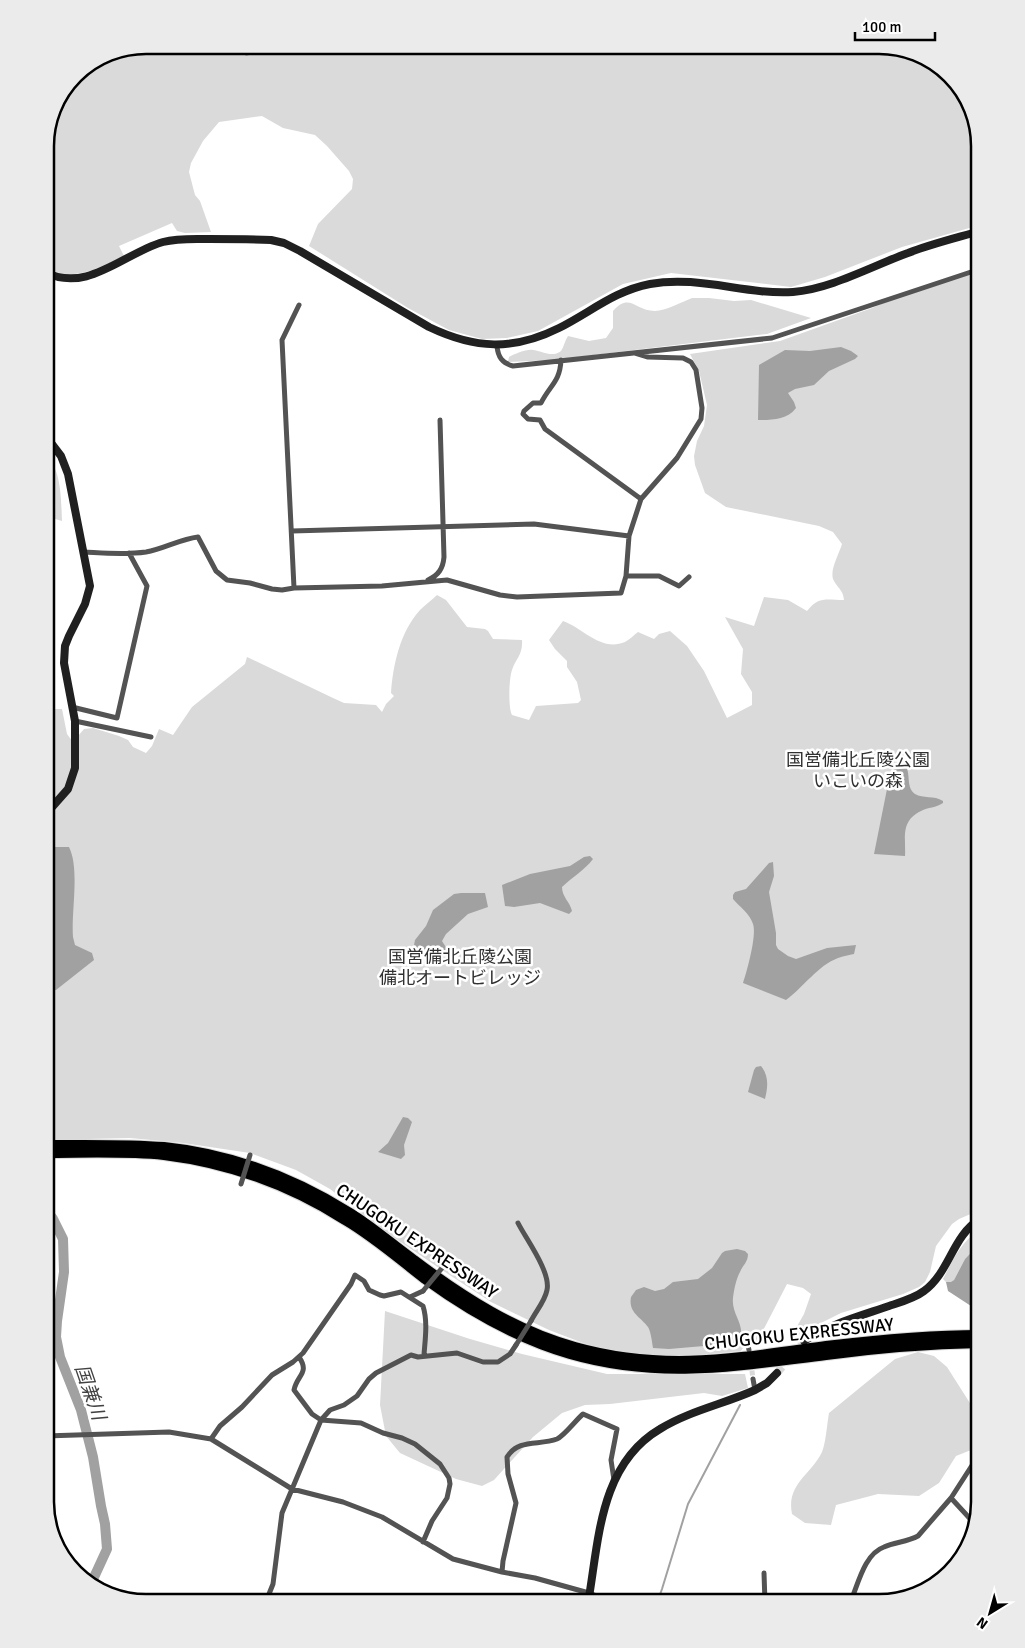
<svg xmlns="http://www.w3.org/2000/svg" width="1025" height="1648" font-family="Signika,'Noto Sans JP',sans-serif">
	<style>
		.green { fill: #dadada }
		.water { fill: #a1a1a1 }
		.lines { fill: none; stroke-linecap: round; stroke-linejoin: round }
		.stream { stroke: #a1a1a1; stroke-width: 2 }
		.river { stroke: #a1a1a1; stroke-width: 10 }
		.street-tunnel { stroke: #d9d9d9; stroke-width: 5; stroke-dasharray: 5 2.5; stroke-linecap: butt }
		.secondary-tunnel { stroke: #d9d9d9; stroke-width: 8; stroke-dasharray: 8 4; stroke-linecap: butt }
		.highway-casing { stroke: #dbdbdb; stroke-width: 12 }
		.street { stroke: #535353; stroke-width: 5 }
		.secondary { stroke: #202020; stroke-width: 8 }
		.highway { stroke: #000; stroke-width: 10 }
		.street-bridge { stroke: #535353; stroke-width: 5 }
		.labels { text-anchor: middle; stroke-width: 5; stroke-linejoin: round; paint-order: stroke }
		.park-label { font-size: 18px; fill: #313131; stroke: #fff }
		.street-label { font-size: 18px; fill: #000; stroke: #fff }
		.water-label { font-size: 19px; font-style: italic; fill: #424242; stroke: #fff }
		.rim { fill: none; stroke: #000; stroke-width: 2.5 }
	</style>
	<rect width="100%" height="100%" fill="#fff"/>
	<path class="green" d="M146 45H237L238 47 273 48V45H886L936 62 970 101 980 146V225L902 247 825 277 791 287 671 273 623 284 538 331 507 338 482 339 449 330 408 308 309 246 318 224 352 189 353 179 349 171 327 146 315 135 283 128 262 116 219 122 203 141 191 163 189 172 195 195 200 201 211 232 185 233 177 231 172 223 119 246 124 256C97 268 75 283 45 268V139L55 101 73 76 107 53Z
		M980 266V1210L959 1219 952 1224 936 1246 930 1272 925 1282 919 1287 903 1294 841 1313 813 1327 798 1341 791 1337 804 1314 811 1294 803 1288 787 1284 756 1344 749 1346 745 1345 741 1351 681 1357 614 1352 583 1343 549 1330 491 1302 442 1270 377 1226 330 1189 296 1170 250 1153 183 1143 130 1138 45 1140V709H62L67 734 78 749V736L84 729 93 728 119 736 128 740 133 747 146 753 152 746 159 729 173 735 192 707 245 664 247 657 333 698 344 703 376 705 382 712 386 704 394 696 391 693C393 665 400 632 420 610 425 605 432 600 437 595L446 600 467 627 485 629 488 631 493 639 522 640C523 655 516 658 512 670 509 678 508 708 512 715L529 720 536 706 578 703 581 700 577 682 567 667V661L555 649 549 640 563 621C583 628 601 652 625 642 629 640 634 635 638 632L654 639 659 634 670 631 687 646 704 671 727 718 752 705V692L741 674 743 649 725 617 754 626 764 597 788 600 807 611C819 596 826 600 844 600 843 589 837 588 833 579 830 569 839 554 842 544L833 532 819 526 726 507 705 493 695 465 694 456 697 441 704 426 707 405 699 371 690 354 780 341 872 308 910 292 946 280Z
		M692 298H709L734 301 751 300 811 318 767 334 552 360 508 362 509 357C515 354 526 349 533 350 542 351 552 358 561 351 564 347 565 340 568 336L589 341 606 338 613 328V311C630 292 635 311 655 311 665 311 682 302 692 298Z
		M45 454C62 469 61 500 62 521L45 516Z
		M980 1230V1243L965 1259 954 1280 951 1283 946 1282 943 1279C953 1260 961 1241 980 1230Z
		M385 1311 470 1339 522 1354 607 1374H745L748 1388 722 1396 704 1393 610 1404 585 1405 562 1413 533 1437 494 1480 482 1486 456 1479 400 1453 386 1436 380 1405Z
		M918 1352 934 1356 947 1367 975 1411 976 1444 971 1450 956 1456 939 1483 919 1496 878 1494 836 1505 831 1525 805 1523 792 1514C786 1484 811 1475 822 1452 826 1442 827 1424 829 1413L895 1359Z"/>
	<path class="water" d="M237 45H273V48L246 56Z
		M841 347 851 351 858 356 855 359 829 371 814 385 795 389 788 393 794 402 796 408C787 420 772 420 758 420L759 365 785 350 810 351Z
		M904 764C912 772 905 787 915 794 923 799 934 795 943 801V803C936 808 928 807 921 811 900 821 906 838 905 856L874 854 890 774 897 765Z
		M45 842 53 847H69C80 869 71 912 73 937L75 945 92 953 94 960 56 990H51L45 985Z
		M590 856 593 859C585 870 572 877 562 887 562 897 570 902 572 911L569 914 540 903 514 907 505 906 502 885 530 874 570 866 584 857Z
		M773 862 774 876 769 892 776 933V945L778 949 788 956 796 959 827 948 856 945 854 954C849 955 843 956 838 958 817 966 804 987 786 1000L743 983C747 971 757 935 753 924 750 914 740 907 733 899V895L735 892 746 889 769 863Z
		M461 893H485L488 907 468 914 446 934 442 941 447 949 437 964 413 950 415 940 426 926 433 910 454 894Z
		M761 1066C769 1076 768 1087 765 1099L748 1092 754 1070 756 1067Z
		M403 1117 408 1118 412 1122 404 1145 405 1155 401 1159 378 1152 388 1143Z
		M980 1243C980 1255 981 1268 978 1280 976 1290 981 1294 976 1304L971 1306 948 1291 946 1282H951L954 1280 965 1259Z
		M737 1249 745 1251 748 1254C748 1262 743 1265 740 1272 736 1279 734 1290 733 1298 731 1315 747 1325 739 1343L669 1349 653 1348C652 1342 651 1332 648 1327 641 1317 628 1313 631 1297L636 1290 644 1287 655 1291 664 1289 673 1282 698 1279 712 1268 722 1253 725 1251Z"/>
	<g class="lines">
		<path class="stream" d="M657 1603 662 1589 688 1504 740 1405"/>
		<path class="river" d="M45 1208 53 1219 63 1239 64 1272 57 1321 56 1337 60 1357 81 1410 93 1457 101 1506 105 1524 107 1549 90 1586"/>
		<path class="street-tunnel" d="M751 1363 753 1379"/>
		<path class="secondary-tunnel" d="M777 1373 804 1341"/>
		<g class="highway-casing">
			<path id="highway" d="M45 1145C85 1145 125 1144 164 1147 231 1154 294 1178 350 1213 373 1227 393 1245 414 1260 463 1297 516 1331 575 1347 665 1372 737 1358 826 1346 877 1340 929 1335 980 1335
				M45 1153C84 1153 125 1151 164 1155 229 1163 290 1185 345 1220 374 1237 399 1259 425 1279 469 1311 518 1339 570 1354 661 1380 736 1366 826 1355 878 1348 928 1344 980 1343"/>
		</g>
		<path class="street" d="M497 346C498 357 502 363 513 366L772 338 980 269
			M561 360C560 382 550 385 541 403H533L524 411 523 414 528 419 540 420 545 429 641 499
			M292 531 534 524 629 536
			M84 552C104 553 125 555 146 552 164 549 180 539 198 537L216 571 227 580 250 583 272 589 282 590 294 588 382 586 447 580 500 595 517 597 621 593 626 576 629 536 641 499 677 458 701 419 702 408 696 370 691 362 683 358 648 357 635 353
			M626 576H659L679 586 689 577
			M428 580C439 575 443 568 444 557L440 420
			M294 588 282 340 299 305
			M72 707 117 718 147 586 129 553
			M75 721 151 737
			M518 1223C526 1239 551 1272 547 1290 545 1301 536 1311 531 1321
			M410 1297 423 1291
			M747 1342 749 1350
			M299 1357C310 1373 297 1375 294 1390L312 1414 321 1420 361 1423 383 1433 402 1438 415 1444 440 1464 449 1478 450 1484 447 1498 432 1521 423 1542
			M753 1379 755 1390
			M45 1436 169 1432 211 1439 292 1489 343 1502 382 1517 453 1559 502 1572 535 1578 589 1593 615 1603
			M211 1439 220 1426 242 1407 272 1375 293 1362 303 1353 351 1284 355 1275 364 1281 369 1290 380 1295 384 1296 401 1292 423 1306C428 1322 425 1340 424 1355
			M951 1498 974 1523
			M502 1572 503 1561 516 1503 508 1474 507 1457C519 1438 539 1446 557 1439 564 1436 576 1420 583 1414L617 1429 611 1460 614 1480
			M764 1573 765 1603
			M261 1603 269 1594 273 1584 282 1513 321 1420 330 1410 344 1405 357 1396 369 1379 376 1373 411 1355 418 1357 457 1353 483 1362H498L510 1354 516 1345
			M850 1603C858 1585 864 1554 884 1547 895 1542 907 1542 918 1536L951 1498 980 1453"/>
		<path class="secondary" d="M45 272C87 294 124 253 163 242 178 238 194 239 209 239 230 239 250 239 271 240L284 243 300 251 429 327C475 349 513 351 559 328 591 312 614 291 650 284 699 275 745 295 793 292 831 289 872 266 908 253 931 244 956 238 980 231
			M45 815 68 789 75 768V721L64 663 65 646 69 636 85 604 90 586 68 474 61 456 45 435
			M804 1341C830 1324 860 1316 889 1306 901 1302 915 1298 924 1291 950 1272 952 1236 980 1219
			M588 1603C599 1541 599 1465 660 1429 689 1411 724 1404 755 1390L767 1383 777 1373"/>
		<use href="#highway" class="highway"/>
		<path class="street-bridge" d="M241 1184 250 1155
			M423 1291 442 1268
			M516 1345 531 1321"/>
	</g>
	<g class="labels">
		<g class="park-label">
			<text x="858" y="766">国営備北丘陵公園<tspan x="858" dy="21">いこいの森</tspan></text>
			<text x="460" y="963">国営備北丘陵公園<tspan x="460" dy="21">備北オートビレッジ</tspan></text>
		</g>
		<g class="street-label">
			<text transform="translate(417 1241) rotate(34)" y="6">CHUGOKU EXPRESSWAY</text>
			<text transform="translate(799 1334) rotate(-6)" y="6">CHUGOKU EXPRESSWAY</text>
		</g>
		<g class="water-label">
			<text transform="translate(91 1392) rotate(71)" y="7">国兼川</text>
		</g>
	</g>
	<path d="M0 0H1025V1648H0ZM146 54H879A92 92 0 0 1 971 146V1502A92 92 0 0 1 879 1594H146A92 92 0 0 1 54 1502V146A92 92 0 0 1 146 54Z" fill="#ebebeb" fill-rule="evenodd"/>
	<path class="rim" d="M146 54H879A92 92 0 0 1 971 146V1502A92 92 0 0 1 879 1594H146A92 92 0 0 1 54 1502V146A92 92 0 0 1 146 54Z"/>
	<g transform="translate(990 1613) rotate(217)" stroke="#ffffff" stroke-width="4" paint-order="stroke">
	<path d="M0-4L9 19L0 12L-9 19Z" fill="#000000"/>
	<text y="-8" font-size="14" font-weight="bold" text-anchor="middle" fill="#000000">N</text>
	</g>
	<path d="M855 32v8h80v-8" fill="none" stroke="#000000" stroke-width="2.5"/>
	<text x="862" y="32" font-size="15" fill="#000000" stroke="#ffffff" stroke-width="4" paint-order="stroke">100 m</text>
</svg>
